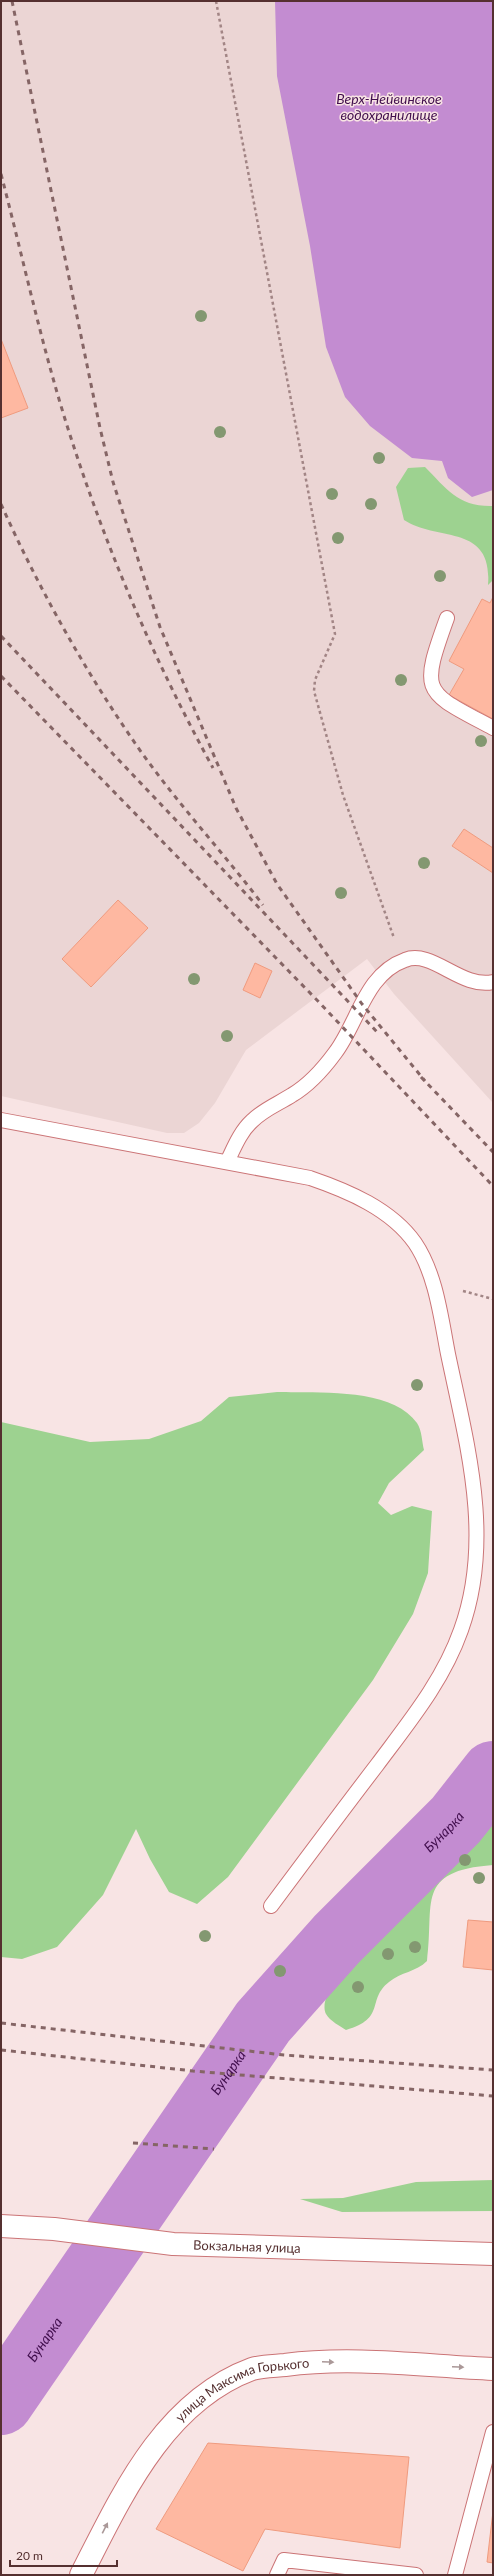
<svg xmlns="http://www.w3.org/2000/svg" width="494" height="2576" font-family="Lato,sans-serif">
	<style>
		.built { fill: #ebd5d4 }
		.green { fill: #9dd290 }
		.water { fill: #c38cd1 }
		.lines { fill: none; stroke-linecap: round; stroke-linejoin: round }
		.river { stroke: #c38cd1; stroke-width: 64 }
		.building { fill: #feb8a1; stroke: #ef9b7f }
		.lane-casing { stroke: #cb7476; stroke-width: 16 }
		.street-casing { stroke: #cb7476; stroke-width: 24 }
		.path { stroke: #a28585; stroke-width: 2.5; stroke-dasharray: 3 3; stroke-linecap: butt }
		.lane { stroke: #fff; stroke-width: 14 }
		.street { stroke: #fff; stroke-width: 22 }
		.rail { stroke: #856565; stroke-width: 3; stroke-dasharray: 5 5; stroke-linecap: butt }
		.tree { fill: #839871 }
		.oneway { fill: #aa9898 }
		.labels { text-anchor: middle; stroke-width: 3; stroke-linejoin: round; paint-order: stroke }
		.street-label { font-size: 13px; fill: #553030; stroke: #f8e4e4 }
		.water-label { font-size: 14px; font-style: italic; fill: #410e4d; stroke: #f8e4e4 }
	</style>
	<rect width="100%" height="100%" fill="#f8e4e4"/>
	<path class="built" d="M1 1H493V1103L394 994 367 959 246 1050 215 1103 199 1123 184 1133H167L1 1096Z"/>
	<path class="green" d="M425 467C447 489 458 507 493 506V580L488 585C493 523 437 542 404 520L396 487 408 468Z
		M277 1392C317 1393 392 1387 417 1423 422 1430 422 1443 424 1450L389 1483 378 1503 391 1515 412 1506 432 1511 428 1573 413 1614 373 1680 228 1877 197 1904 169 1892 150 1859 136 1829 103 1895 57 1947 22 1959 1 1957V1422L90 1442 149 1439 201 1421 229 1397Z
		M493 1804V1865C414 1871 435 1903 427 1961 416 1972 401 1972 389 1982 366 2000 387 2018 346 2030 340 2026 330 2021 326 2014 318 1998 344 1969 353 1957Z
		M493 2180V2211L342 2212 300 2199 343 2198 416 2182Z"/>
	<path class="water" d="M275 1H493V490L472 497 448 478 442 461 412 458 370 426 345 397 326 347 310 246 277 76Z"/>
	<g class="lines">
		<path class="river" id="s1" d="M1 2403 263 2022 337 1939 456 1820 493 1773"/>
	</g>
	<path class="building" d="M1 339 28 408 1 418Z
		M493 597V719L449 695 464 669 449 661 482 599 490 603Z
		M464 829 493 848V873L452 846Z
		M118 900 148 928 91 987 62 959Z
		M255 963 272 971 260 998 243 990Z
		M468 1920 493 1922V1970L463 1967Z
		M208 2443 409 2457 400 2548 265 2529 243 2571 156 2529Z
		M493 2511V2563L487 2562Z"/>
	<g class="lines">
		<g class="lane-casing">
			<path id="lane" d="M447 618C419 695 424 691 493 728
				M1 1120 310 1178C348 1191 391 1209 415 1243 436 1274 441 1318 448 1354 467 1445 494 1539 461 1630 443 1681 409 1722 377 1765 341 1812 306 1859 271 1906
				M227 1162C234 1148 240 1132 252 1121 264 1109 278 1104 292 1095 309 1085 324 1068 335 1053 358 1023 365 974 405 960 432 949 461 989 493 982
				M277 2575 284 2560 416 2575
				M455 2575 493 2432"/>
		</g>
		<g class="street-casing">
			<g id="street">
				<path id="s2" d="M1 2226 54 2229 173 2244 493 2254"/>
				<path id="s3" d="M81 2575C121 2497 163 2402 252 2369 262 2366 275 2366 285 2365 353 2356 425 2366 493 2369"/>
			</g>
		</g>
		<path class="path" d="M216 1 335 634 315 680 314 691 343 795 394 938
			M463 1291 493 1299"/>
		<use href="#lane" class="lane"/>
		<use href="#street" class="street"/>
		<path class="rail" d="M12 1 100 428 113 482 160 627 236 808 277 884 362 1004 425 1081
			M1 174C24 262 43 352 71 438 108 553 155 662 213 768
			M1 504C38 587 85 671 137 746 176 802 222 851 263 905
			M1 636 379 1034
			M1 676 315 998 493 1186
			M421 1077 493 1152
			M1 2023 284 2055 493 2070
			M1 2050 193 2071 493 2096
			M133 2143 214 2149"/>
	</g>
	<g class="tree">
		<circle cx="201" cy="316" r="6"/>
		<circle cx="220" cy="432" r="6"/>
		<circle cx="379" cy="458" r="6"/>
		<circle cx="332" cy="494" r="6"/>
		<circle cx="371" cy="504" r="6"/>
		<circle cx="338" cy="538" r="6"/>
		<circle cx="440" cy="576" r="6"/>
		<circle cx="401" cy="680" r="6"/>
		<circle cx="481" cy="741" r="6"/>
		<circle cx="424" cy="863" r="6"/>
		<circle cx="341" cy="893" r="6"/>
		<circle cx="194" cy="979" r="6"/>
		<circle cx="227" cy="1036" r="6"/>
		<circle cx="417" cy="1385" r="6"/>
		<circle cx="465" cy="1860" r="6"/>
		<circle cx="479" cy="1878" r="6"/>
		<circle cx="205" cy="1936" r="6"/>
		<circle cx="415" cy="1947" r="6"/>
		<circle cx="388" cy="1954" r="6"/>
		<circle cx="280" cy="1971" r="6"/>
		<circle cx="358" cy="1987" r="6"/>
	</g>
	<defs><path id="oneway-solid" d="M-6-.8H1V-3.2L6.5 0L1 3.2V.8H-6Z"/></defs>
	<g class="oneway">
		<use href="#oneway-solid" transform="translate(328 2362) rotate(3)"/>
		<use href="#oneway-solid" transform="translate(458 2367) rotate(3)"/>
		<use href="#oneway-solid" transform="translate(105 2528) rotate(-63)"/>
	</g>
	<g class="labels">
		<g class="street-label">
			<text dy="5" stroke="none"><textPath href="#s2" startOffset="247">Вокзальная улица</textPath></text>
			<text dy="5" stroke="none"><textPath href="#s3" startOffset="258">улица Максима Горького</textPath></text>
		</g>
		<g class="water-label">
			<text x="389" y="104">Верх-Нейвинское<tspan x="389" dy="16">водохранилище</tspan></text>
			<text dy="5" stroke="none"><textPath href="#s1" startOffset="725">Бунарка</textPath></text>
			<text dy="5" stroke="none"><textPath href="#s1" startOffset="401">Бунарка</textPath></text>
			<text dy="5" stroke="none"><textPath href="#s1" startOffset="77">Бунарка</textPath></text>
		</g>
	</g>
	<rect width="494" height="2576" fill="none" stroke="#553030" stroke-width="4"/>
	<path d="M10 2560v6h107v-6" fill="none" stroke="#553030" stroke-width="2"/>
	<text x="16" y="2560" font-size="12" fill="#553030" stroke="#f8e4e4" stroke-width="3" paint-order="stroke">20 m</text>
</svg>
